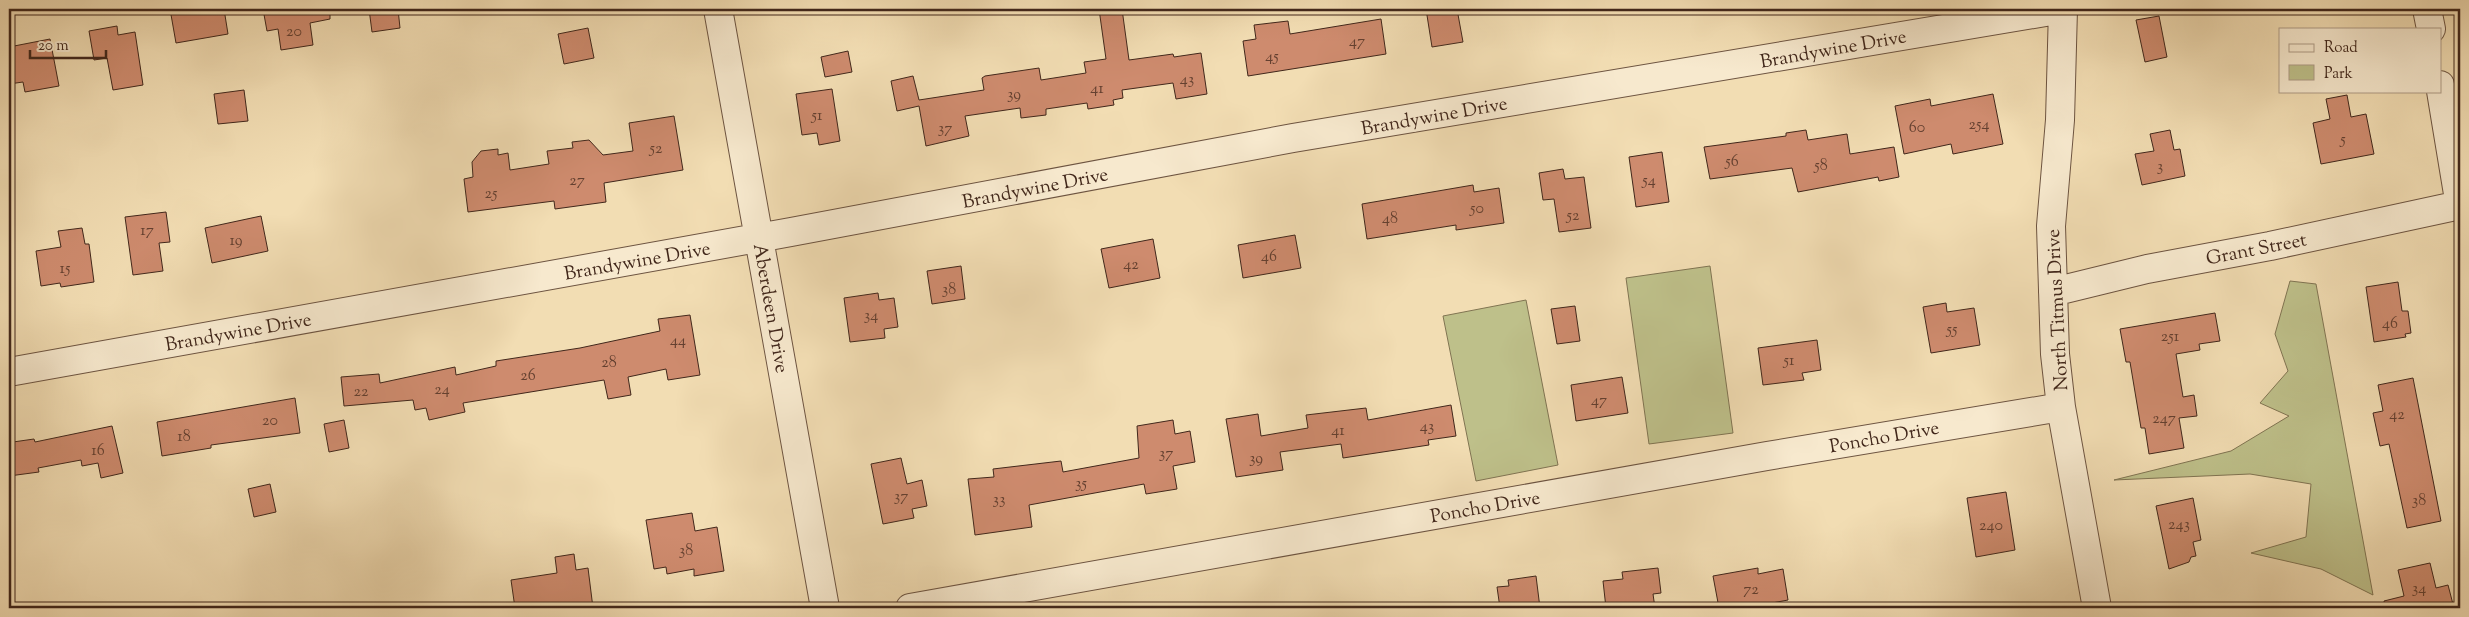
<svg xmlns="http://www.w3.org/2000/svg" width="2469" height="617" font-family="'Sorts Mill Goudy',serif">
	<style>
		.green { fill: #bec08a; stroke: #807452 }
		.building { fill: #ce8b6e; stroke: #41271b }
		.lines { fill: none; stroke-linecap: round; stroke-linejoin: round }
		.minor-casing { stroke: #6d5441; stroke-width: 30 }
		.minor { stroke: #f7e9ce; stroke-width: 28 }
		.labels { text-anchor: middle; stroke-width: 4.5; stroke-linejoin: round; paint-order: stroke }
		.number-label { font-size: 16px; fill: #644030 }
		.street-label { font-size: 19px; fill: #41271b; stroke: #f7e9ce }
	</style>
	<rect width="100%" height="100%" fill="#f2ddb3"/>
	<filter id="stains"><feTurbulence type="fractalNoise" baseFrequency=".004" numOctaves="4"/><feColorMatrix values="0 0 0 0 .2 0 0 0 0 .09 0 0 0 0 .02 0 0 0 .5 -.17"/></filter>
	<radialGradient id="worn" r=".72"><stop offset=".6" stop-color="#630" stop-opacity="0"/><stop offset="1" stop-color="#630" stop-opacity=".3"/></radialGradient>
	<path class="green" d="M1710 266 1733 433 1649 444 1626 278Z
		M2290 281 2316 284 2373 595 2321 569 2251 553 2306 537 2311 484 2250 474 2114 480 2231 451 2289 416 2260 403 2288 371 2275 334Z
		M1526 300 1558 465 1476 481 1443 316Z"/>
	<path class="building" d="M170 9H224L228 34 176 43Z
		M263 9H330V19L310 23 313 45 281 50 278 29 267 31Z
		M369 9H398L400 28 372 32Z
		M1099 9H1122L1129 60 1173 54 1174 57 1201 53 1207 94 1176 99 1173 83 1122 90 1123 98 1113 100 1114 105 1088 109 1087 103 1046 109V115L1021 118 1020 108 965 116 969 136 926 146 919 106 897 111 891 81 913 76 919 100 984 90 982 78 985 76 1039 68 1041 80 1086 73 1084 62 1106 59Z
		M1426 9H1457L1463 42 1432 47Z
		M2159 16 2167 57 2145 62 2136 20Z
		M1381 19 1386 54 1248 76 1243 41 1256 39 1254 25 1288 21 1290 34Z
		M117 26 118 35 135 32 143 85 113 90 107 58 94 60 89 31Z
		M588 28 594 58 564 64 558 34Z
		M50 39 59 86 25 92 23 82 9 84V47Z
		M848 51 852 72 825 77 821 57Z
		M832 89 840 141 819 145 817 133 802 135 796 94Z
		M244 90 248 121 218 124 214 94Z
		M1993 94 2003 144 1953 154 1951 144 1904 154 1895 106 1930 99 1931 106Z
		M2347 95 2351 117 2366 114 2374 154 2321 164 2313 123 2330 119 2326 99Z
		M674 116 683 170 604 183 606 202 555 209 554 201 468 212 464 179 473 177 472 162 481 151 498 149V155L508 153 510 170 549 164 547 151 573 148 572 142 589 140 603 155 633 151 629 123Z
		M1806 130 1808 140 1847 134 1850 154 1894 147 1899 177 1879 181 1878 177 1798 192 1792 168 1710 179 1704 147 1786 136V133Z
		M2170 130 2174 150 2180 149 2185 176 2142 185 2135 154 2154 151 2150 134Z
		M1662 152 1669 202 1636 207 1629 157Z
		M1563 169 1565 179 1584 177 1591 228 1559 232 1554 199 1543 200 1539 173Z
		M1473 185 1474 192 1499 188 1504 223 1456 230V225L1367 239 1362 204Z
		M166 212 170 242 159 243 163 271 133 275 125 217Z
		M261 216 268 251 212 263 205 228Z
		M82 228 85 244H89L94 282 61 287 60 283 41 286 36 251 61 247 58 231Z
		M1295 235 1301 268 1243 278 1238 245Z
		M1153 239 1160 278 1109 288 1101 249Z
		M961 266 965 299 932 304 927 271Z
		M2398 282 2402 311H2408L2411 333 2405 334 2406 337 2374 342 2366 287Z
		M878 293 879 300 894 298 898 327 884 329 885 338 850 342 844 298Z
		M1946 303 1947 312 1974 308 1980 345 1931 353 1923 307Z
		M1575 306 1580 341 1557 344 1551 309Z
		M2215 313 2220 341 2199 344 2200 350 2176 354 2183 397 2194 395 2197 416 2179 418 2184 448 2149 454 2145 428H2141L2130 362H2126L2120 329Z
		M690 315 700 375 668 380 666 369 628 377 631 395 608 399 604 380 463 403 465 412 429 420 426 408 415 410 413 400 344 406 341 377 379 374 380 383 455 367 456 375 496 366V361L580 348 660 331 658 319Z
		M1817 340 1821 370 1802 373 1804 380 1763 385 1758 348Z
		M1622 377 1628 413 1576 421 1571 385Z
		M2413 378 2441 521 2407 528 2389 444 2380 446 2373 413 2383 411 2378 385Z
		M295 398 300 433 211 445V448L162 456 157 422Z
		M1451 405 1456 436 1428 440 1429 445 1343 458 1341 444 1280 452 1283 470 1236 477 1226 419 1258 414 1261 436 1308 428 1306 415 1366 408 1368 420Z
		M344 420 349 448 329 452 324 424Z
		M1173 420 1175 434 1190 431 1195 462 1173 466 1177 489 1146 494 1144 484 1029 505 1032 527 975 535 968 479 994 477 993 469 1061 461 1063 472 1139 458 1137 426Z
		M112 426 123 473 101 478 98 463 82 466 81 460 38 468 39 472 9 476V446L13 445V442L34 439 35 442Z
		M901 458 907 484 922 480 927 506 912 509 914 518 883 524 871 464Z
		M270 484 276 512 254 517 248 489Z
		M2006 492 2015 550 1976 557 1967 498Z
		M2193 498 2201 540 2193 542 2196 556 2191 557 2189 562 2169 569 2156 506Z
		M692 513 695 531 717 527 724 571 694 576V569L667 574 666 567 654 569 646 520Z
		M574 554 576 570 588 568 593 608H515L511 580 557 573 555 557Z
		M2430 563 2436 588 2448 585 2454 608H2385L2384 601 2404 596 2398 570Z
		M1658 568 1661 593 1653 594 1655 608H1606L1603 581 1623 579 1622 572Z
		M1758 568V574L1783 569 1788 600 1772 603 1773 608H1719L1713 576Z
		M1536 576 1540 608H1500L1497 587 1509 586 1508 580Z"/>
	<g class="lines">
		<g class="minor-casing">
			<path id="minor" d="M718 9 825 608
				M2063 9 2060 120 2051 226 2055 354 2061 407 2097 608
				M2427 9 2431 29
				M2440 85 2460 206
				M2053 292 2147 269 2270 246 2460 205
				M9 372 791 232 1293 138 2063 9
				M910 608 1767 456 2061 407"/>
		</g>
		<use href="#minor" class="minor"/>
	</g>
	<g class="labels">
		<g class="number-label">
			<text x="294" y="36">20</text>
			<text x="1357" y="46">47</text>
			<text x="1272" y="61">45</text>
			<text x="1187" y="84">43</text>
			<text x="1097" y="93">41</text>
			<text x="1014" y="99">39</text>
			<text x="817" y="120">51</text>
			<text x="1979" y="129">254</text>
			<text x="1917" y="132">60</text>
			<text x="945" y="133">37</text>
			<text x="2343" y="144">5</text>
			<text x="656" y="153">52</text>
			<text x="1732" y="166">56</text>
			<text x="1821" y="170">58</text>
			<text x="2160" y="171">3</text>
			<text x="577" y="185">27</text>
			<text x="1649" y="185">54</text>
			<text x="491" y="198">25</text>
			<text x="1477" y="213">50</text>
			<text x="1573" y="220">52</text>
			<text x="1390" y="223">48</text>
			<text x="147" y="235">17</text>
			<text x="236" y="245">19</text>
			<text x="1269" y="261">46</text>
			<text x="1131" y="269">42</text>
			<text x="65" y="273">15</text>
			<text x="949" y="294">38</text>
			<text x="871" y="320">34</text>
			<text x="2390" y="328">46</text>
			<text x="1952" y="334">55</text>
			<text x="2170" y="341">251</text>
			<text x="678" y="345">44</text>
			<text x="1789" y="365">51</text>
			<text x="609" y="367">28</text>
			<text x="528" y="380">26</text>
			<text x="442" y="394">24</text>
			<text x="361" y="396">22</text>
			<text x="1599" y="405">47</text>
			<text x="2397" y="419">42</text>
			<text x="2164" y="423">247</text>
			<text x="270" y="425">20</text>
			<text x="1427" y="431">43</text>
			<text x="1338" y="435">41</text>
			<text x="184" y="441">18</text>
			<text x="98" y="455">16</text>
			<text x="1166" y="458">37</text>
			<text x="1256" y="463">39</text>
			<text x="1081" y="488">35</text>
			<text x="901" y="501">37</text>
			<text x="999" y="504">33</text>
			<text x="2419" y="505">38</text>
			<text x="2179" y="529">243</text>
			<text x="1991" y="530">240</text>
			<text x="686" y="555">38</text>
			<text x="2419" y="593">34</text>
			<text x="1751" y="594">72</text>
		</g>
		<g class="street-label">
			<text transform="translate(1833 48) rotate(-10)" y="7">Brandywine Drive</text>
			<text transform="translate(1434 115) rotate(-10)" y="7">Brandywine Drive</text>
			<text transform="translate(1035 187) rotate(-11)" y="7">Brandywine Drive</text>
			<text transform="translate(2256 248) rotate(-11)" y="7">Grant Street</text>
			<text transform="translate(637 260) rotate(-10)" y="7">Brandywine Drive</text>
			<text transform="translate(772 308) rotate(80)" y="7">Aberdeen Drive</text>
			<text transform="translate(2056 310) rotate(-93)" y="7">North Titmus Drive</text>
			<text transform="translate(238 331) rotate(-10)" y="7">Brandywine Drive</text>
			<text transform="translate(1884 436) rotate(-10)" y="7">Poncho Drive</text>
			<text transform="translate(1485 506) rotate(-10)" y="7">Poncho Drive</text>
		</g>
	</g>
	<rect width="2469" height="617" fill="none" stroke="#f2ddb3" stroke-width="30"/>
	<rect x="10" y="10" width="2449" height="597" fill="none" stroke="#41271b" stroke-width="2.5"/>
	<rect x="15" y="15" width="2439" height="587" fill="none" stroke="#41271b"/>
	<rect x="2279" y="28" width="162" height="65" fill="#f7e9ce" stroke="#ae9b86"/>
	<rect x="2289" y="44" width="25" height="8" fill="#f7e9ce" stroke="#ae9b86"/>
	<text x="2324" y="52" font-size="15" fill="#41271b">Road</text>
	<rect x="2289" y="65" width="25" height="15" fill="#bec08a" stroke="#ae9b86"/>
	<text x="2324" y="78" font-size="15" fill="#41271b">Park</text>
	<path d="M30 50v8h76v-8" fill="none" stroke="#41271b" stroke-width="2.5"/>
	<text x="38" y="50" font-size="15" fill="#41271b" stroke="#f7e9ce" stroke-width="4" paint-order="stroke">20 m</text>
	<rect width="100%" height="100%" filter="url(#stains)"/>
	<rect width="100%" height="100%" fill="url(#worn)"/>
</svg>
